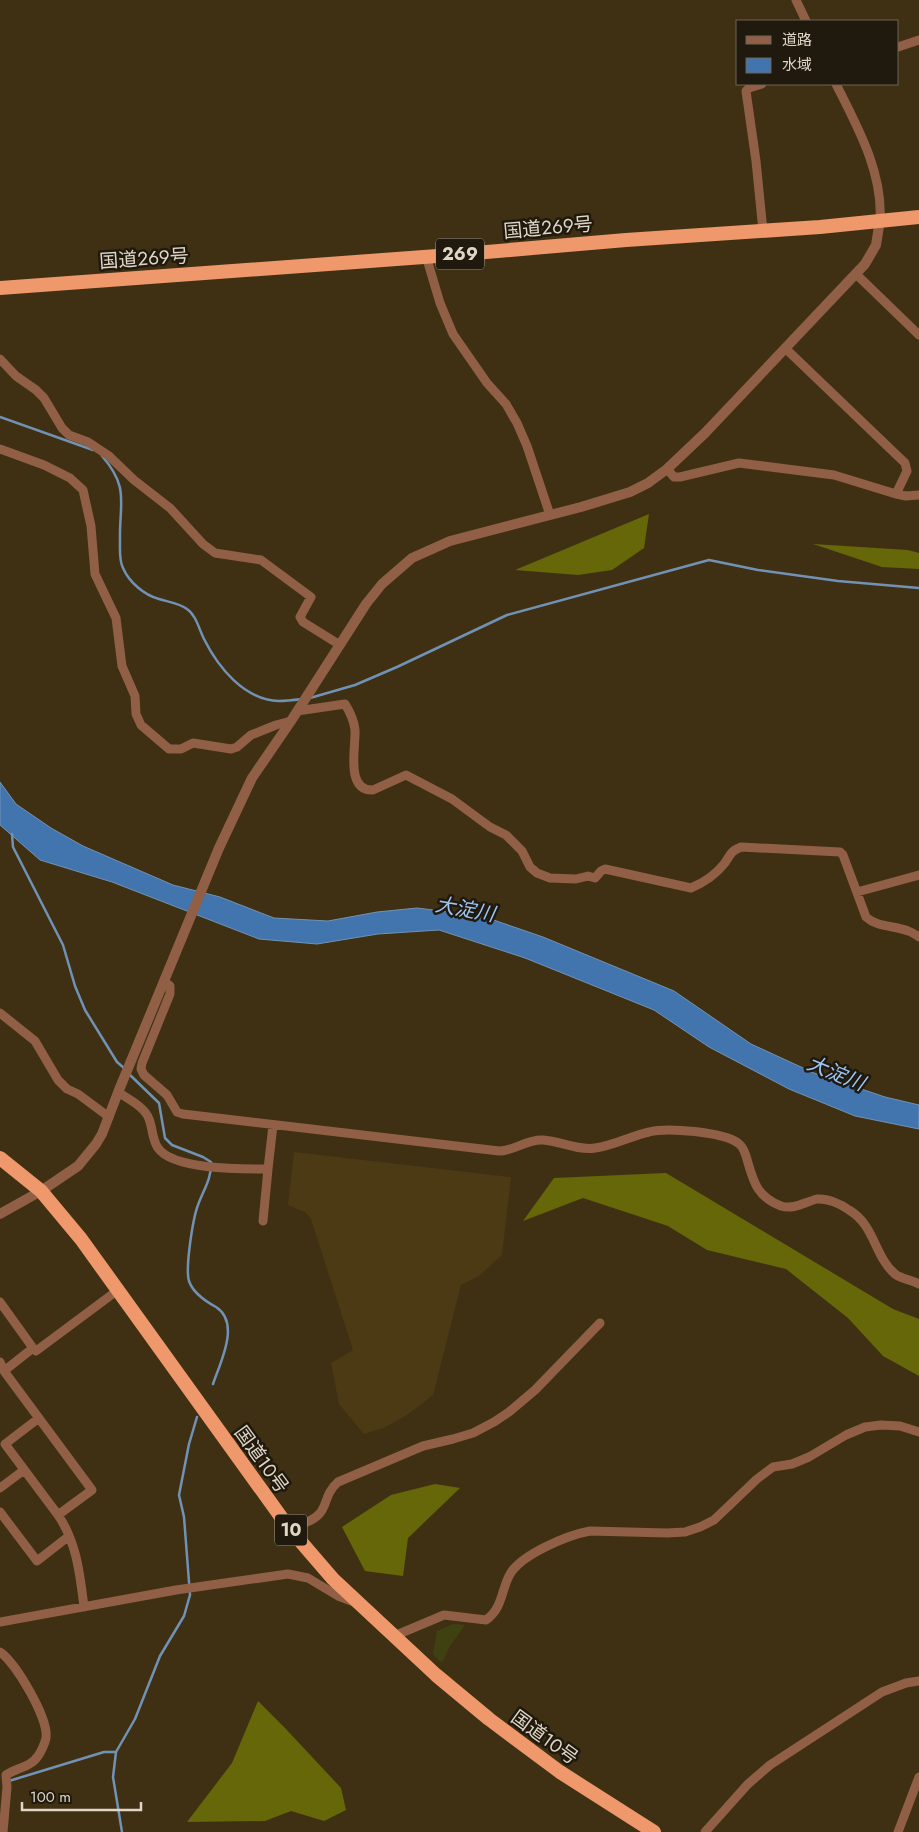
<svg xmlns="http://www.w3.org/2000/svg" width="919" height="1832" font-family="Jost,'Noto Sans JP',sans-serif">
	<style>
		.built { fill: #4c3a15 }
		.green { fill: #404111 }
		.forest { fill: #666708 }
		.water { fill: #4275ae; stroke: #7192b5 }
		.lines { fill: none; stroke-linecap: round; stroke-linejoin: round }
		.stream { stroke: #7192b5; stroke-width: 2.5 }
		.minor { stroke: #905f46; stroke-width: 9 }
		.tertiary { stroke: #905f46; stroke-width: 10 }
		.trunk { stroke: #ee986c; stroke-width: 14 }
		.labels { text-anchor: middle; stroke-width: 5; stroke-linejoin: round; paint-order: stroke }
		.shield { fill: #20190d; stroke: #a69d8e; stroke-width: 1 }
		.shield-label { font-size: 18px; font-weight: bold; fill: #dfd6c6 }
		.street-label { font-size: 19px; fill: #dfd6c6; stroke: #20190d }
		.water-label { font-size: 20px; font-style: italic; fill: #9dc6f6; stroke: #20190d }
	</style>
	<rect width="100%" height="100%" fill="#3f3013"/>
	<path class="built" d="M294 1152 511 1177 502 1255 480 1275 461 1285 433 1395 407 1415 383 1428 364 1434 339 1404 331 1363 353 1350 311 1219 305 1212 288 1205Z"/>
	<path class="green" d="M453 1624 465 1625 450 1646 442 1663 433 1654 437 1631Z"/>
	<path class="forest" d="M649 514 644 548 612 570 578 575 515 570Z
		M813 544 908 550 919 553V569L882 567Z
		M666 1173 893 1309 919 1319V1376L883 1356 848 1318 786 1269 707 1250 668 1226 583 1198 523 1221 554 1178Z
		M435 1484 460 1488 408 1538 403 1576 365 1571 342 1527 391 1495Z
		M258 1701 285 1728 341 1788 346 1810 324 1821 291 1811 265 1821 187 1822 232 1763Z"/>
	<path class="water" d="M0 782 16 804 51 828 83 846 173 885 220 897 274 918 328 921 377 912 417 908 482 916 543 937 674 991 751 1044 814 1073 885 1097 919 1105V1129L855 1116 789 1089 709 1047 654 1010 525 958 439 930 378 934 317 944 259 939 112 882 40 860 0 825Z"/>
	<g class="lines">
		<path class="stream" d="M0 417 93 450
			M102 456C130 488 119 503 120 541 120 549 119 560 123 568 129 582 144 595 159 599 168 602 179 603 187 609 196 615 199 629 204 639 218 667 244 700 279 701 286 701 294 700 302 699
			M310 698 355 685 397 667 507 615 709 560 758 570 838 581 919 588
			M12 834 13 847 63 945 75 986 85 1010 117 1062 124 1068
			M129 1074 159 1103 165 1138 172 1145 203 1157 211 1162C212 1178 203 1191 198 1205 193 1218 185 1268 189 1281 193 1293 205 1301 216 1307 241 1323 220 1363 213 1384
			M9 1781 104 1752H116
			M122 1832 113 1777 116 1752 135 1719 160 1656 184 1616 190 1595 184 1517 179 1495 189 1444 197 1417"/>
		<path class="minor" d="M796 0 806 21
			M898 47 919 40
			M762 84 749 88 746 91 756 161 763 231
			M836 84C857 126 883 172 880 220
			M426 256 440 303 453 334 487 383 506 404 517 423 527 446 550 515
			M856 274 919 335
			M785 348 905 463 907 471 896 494
			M0 359 16 376 36 390 44 398 62 428 69 435 88 442 109 456 134 480 170 508 203 544 215 553 261 560 311 597 300 617 303 622 340 645
			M0 449 44 465 70 478 83 490 91 526 95 574 116 618 122 666 135 696 136 714 141 725 169 749H181L193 743 231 749 237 747 251 735 276 725 291 721
			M667 469 674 477H680L739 463 834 475 896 494 906 496 919 495
			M297 711 345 704C350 712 354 721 355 730 356 747 345 791 373 790L406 775 452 799 490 827 506 835 522 851 530 867 537 873 550 878 576 879 588 876 595 878 601 871 605 869 691 888C703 883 716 874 724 864 731 855 729 852 741 847L840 852 843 855 866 917C878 928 894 925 908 931 912 932 916 935 919 937
			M857 892 919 875
			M164 981 170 986V994L142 1063 141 1069 144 1075 167 1095 177 1112 183 1114 499 1151C514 1151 527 1139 543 1140 560 1141 578 1151 595 1148 613 1146 631 1136 649 1132 667 1127 723 1132 738 1143 743 1146 744 1151 746 1156 753 1179 755 1196 781 1206 794 1210 805 1202 817 1199 827 1198 841 1204 849 1210 875 1225 874 1256 895 1274 901 1279 912 1280 919 1284
			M0 1013 35 1041 58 1080 67 1089 78 1094 109 1117
			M118 1092C128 1099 145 1107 149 1119 153 1129 152 1140 158 1148 173 1170 243 1169 268 1169L273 1125
			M263 1221 268 1169
			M0 1302 33 1348 4 1371 92 1490 58 1515C77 1543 80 1575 84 1607
			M33 1348 36 1351 118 1290
			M0 1362 4 1371
			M39 1418 5 1444 58 1515
			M0 1488 24 1470
			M0 1512 37 1561 69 1536
			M289 1528 298 1521 302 1524C333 1513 319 1499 338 1482L423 1446 453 1439 473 1433 494 1422 509 1412 535 1390 600 1323
			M0 1622 176 1590 288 1574 308 1578 338 1596 354 1602
			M394 1636 444 1615 486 1620C502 1609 501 1592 509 1576 519 1555 568 1535 590 1531L667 1533 685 1532 700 1527 714 1520 757 1479 773 1467 792 1464 809 1457 846 1435 865 1427 881 1425 900 1426 919 1432
			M0 1652C16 1663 49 1719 46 1738 45 1743 41 1752 38 1756 31 1767 16 1768 6 1775L7 1787 3 1832
			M705 1832 748 1784 770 1765 882 1692 906 1683 919 1681
			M898 1832 919 1777"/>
		<path class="tertiary" d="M0 1214 41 1191 78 1166 96 1144 102 1134 119 1090 219 848 252 778 291 721 366 604 382 584 412 558 450 541 581 507 630 492 648 483 667 469 705 433 865 264 876 245 880 220"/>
		<path class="trunk" d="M0 288 451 255 626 240 820 227 919 217
			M0 1158 41 1191 81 1239 289 1528 333 1579 436 1675 489 1719 560 1772 654 1832"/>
	</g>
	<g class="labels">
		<g class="shield">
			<rect x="436" y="238.5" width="48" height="31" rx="4"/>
			<rect x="275" y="1514.5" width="32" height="31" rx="4"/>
		</g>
		<g class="shield-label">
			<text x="460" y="260">269</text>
			<text x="291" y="1536">10</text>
		</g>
		<g class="street-label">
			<text transform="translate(548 227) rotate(-5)" y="7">国道269号</text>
			<text transform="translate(144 258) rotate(-4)" y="7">国道269号</text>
			<text transform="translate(262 1459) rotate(54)" y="7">国道10号</text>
			<text transform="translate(545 1737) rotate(36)" y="7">国道10号</text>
		</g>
		<g class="water-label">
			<text transform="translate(465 909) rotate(10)" y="7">大淀川</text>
			<text transform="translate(836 1073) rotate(22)" y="7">大淀川</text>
		</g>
	</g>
	<rect x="736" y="20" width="162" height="65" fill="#20190d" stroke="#6c6557"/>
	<rect x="746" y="36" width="25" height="8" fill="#905f46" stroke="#6c6557"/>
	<text x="782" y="45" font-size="15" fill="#dfd6c6">道路</text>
	<rect x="746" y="58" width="25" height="15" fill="#4275ae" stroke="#6c6557"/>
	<text x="782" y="70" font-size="15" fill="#dfd6c6">水域</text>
	<path d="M22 1802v8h119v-8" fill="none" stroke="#dfd6c6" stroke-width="2.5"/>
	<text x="30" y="1802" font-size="15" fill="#dfd6c6" stroke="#20190d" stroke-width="4" paint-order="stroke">100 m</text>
</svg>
